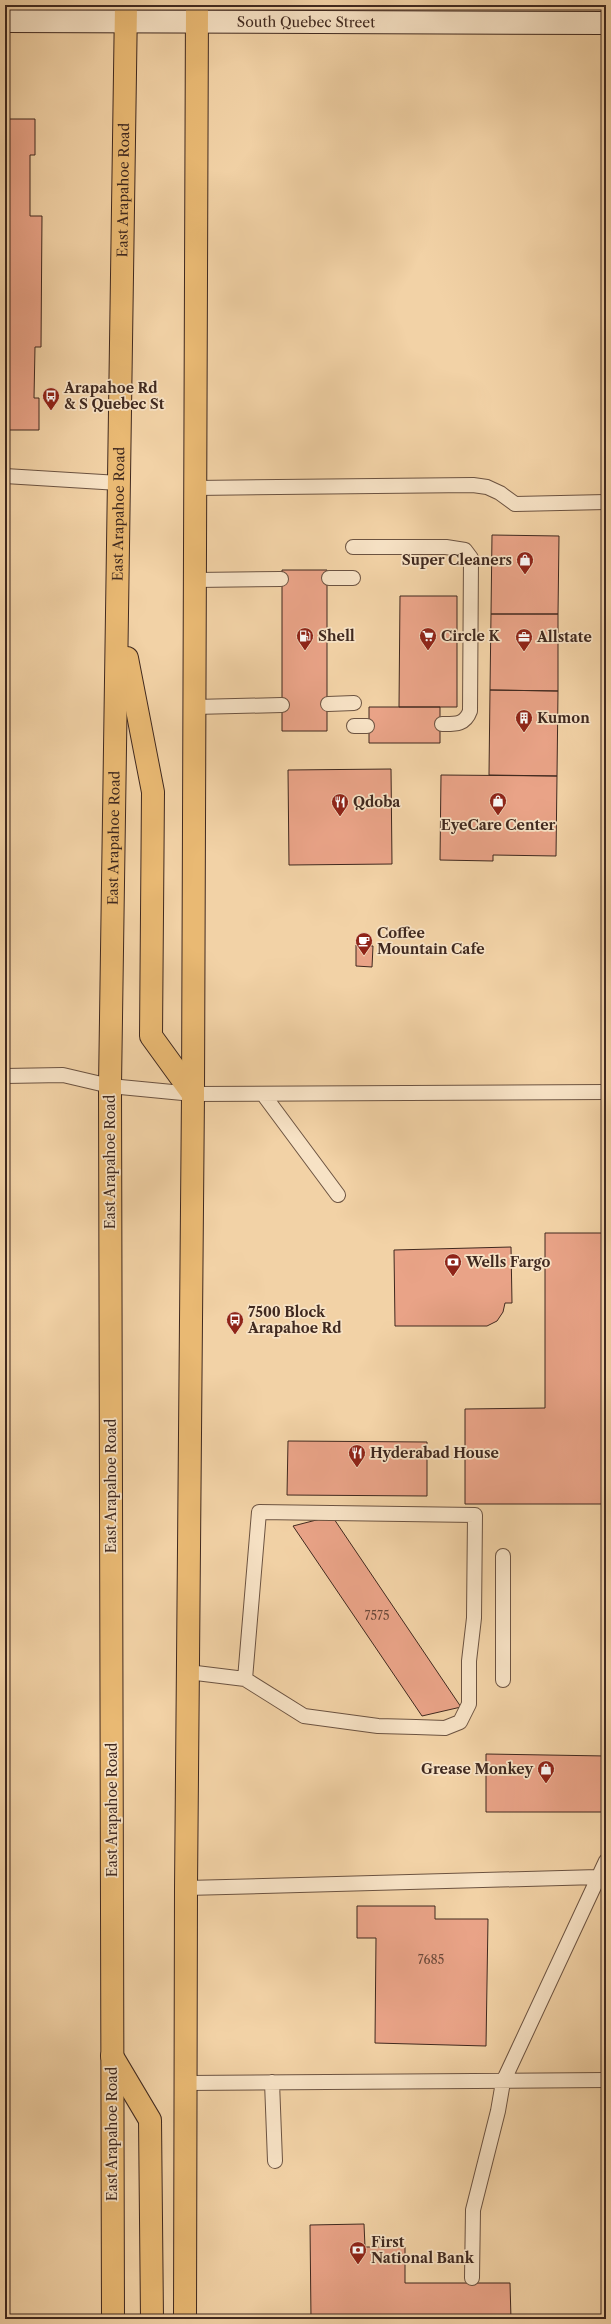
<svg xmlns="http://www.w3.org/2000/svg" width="611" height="2324" font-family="'Libre Caslon Text',serif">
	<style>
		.building { fill: #e9a387; stroke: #40291f }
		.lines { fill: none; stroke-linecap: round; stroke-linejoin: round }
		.service-casing { stroke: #6c5341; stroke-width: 16 }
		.secondary-casing { stroke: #40291f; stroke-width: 24 }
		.primary-casing { stroke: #40291f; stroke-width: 24 }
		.service { stroke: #f7e2c5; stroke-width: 14 }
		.secondary { stroke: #f7e2c5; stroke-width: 22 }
		.primary { stroke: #e9b973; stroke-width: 22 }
		.labels { text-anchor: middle; stroke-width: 3.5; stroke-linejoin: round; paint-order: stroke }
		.number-label { font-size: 12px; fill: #6a4839 }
		.street-label { font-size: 14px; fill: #40291f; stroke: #f7e2c5 }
		.poi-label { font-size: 14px; font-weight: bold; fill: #40291f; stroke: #f7e2c5; text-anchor: start }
	</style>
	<rect width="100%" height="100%" fill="#f2d2a6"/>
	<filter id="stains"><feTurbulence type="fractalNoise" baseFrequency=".005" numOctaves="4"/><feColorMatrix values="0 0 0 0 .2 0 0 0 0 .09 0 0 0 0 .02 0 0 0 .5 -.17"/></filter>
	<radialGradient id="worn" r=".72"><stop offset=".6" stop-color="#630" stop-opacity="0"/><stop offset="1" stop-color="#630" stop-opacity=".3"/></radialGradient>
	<path class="building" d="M5 119H35V155H30V216H42L41 347H35L34 398H39V430H5Z
		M492 535 559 536 558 614H491Z
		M282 570H327V731H282Z
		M400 596H457V707H399Z
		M491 614H558V691L490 690Z
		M490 690 558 691 557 776 489 775Z
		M369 707H440V743H369Z
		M391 769 392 864 289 865 288 770Z
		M441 775 557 776 556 856 493 855V861L440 860Z
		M356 945 373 946 372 967 356 966Z
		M545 1233H606V1504H465V1409L545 1408Z
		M511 1247 512 1303H505L503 1312 497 1321 487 1326H395L394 1250Z
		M288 1441 427 1442V1496L287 1495Z
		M332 1516 461 1707 422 1716 293 1526Z
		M486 1754 606 1756 605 1812H486Z
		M357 1906H435V1919H488L486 2046 375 2043 376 1938H357Z
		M364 2224 365 2247H405V2283H510L511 2319H311L310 2225Z"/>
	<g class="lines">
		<g class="service-casing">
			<path id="service" d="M5 476 119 483
				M195 488 473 485 487 487 500 493 515 504 606 502
				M353 547H446L465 550 471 558 470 711C465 725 455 724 442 724
				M329 578H353
				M195 580 281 579
				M328 704 354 703
				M194 707 282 705
				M354 726H367
				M5 1076 63 1075 110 1086 193 1094 606 1092
				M263 1094 338 1195
				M188 1672 245 1679 304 1716 378 1726 416 1727 445 1728 460 1722 469 1704V1661L474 1618 475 1515 259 1512 245 1679
				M503 1680V1556
				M186 1888 598 1877
				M272 2082 275 2161
				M186 2083 606 2080
				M472 2278 473 2210 498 2111 503 2082 606 1861"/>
		</g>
		<g class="secondary-casing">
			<g id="secondary">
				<path id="s1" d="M5 21 606 23"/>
			</g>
		</g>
		<g class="primary-casing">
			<g id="primary">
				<path d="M127 658 153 792 151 1036 193 1094"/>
				<path d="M112 2056 150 2120 152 2319"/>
				<path id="s2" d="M113 2319 110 1086 126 5"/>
				<path d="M185 2319 186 1888 193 1094 197 5"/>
			</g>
		</g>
		<use href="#service" class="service"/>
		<use href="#secondary" class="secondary"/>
		<use href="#primary" class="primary"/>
	</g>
	<defs>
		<g id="bus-pin" transform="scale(0.9)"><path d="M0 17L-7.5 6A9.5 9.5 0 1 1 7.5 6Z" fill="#8f2418" stroke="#f7e2c5"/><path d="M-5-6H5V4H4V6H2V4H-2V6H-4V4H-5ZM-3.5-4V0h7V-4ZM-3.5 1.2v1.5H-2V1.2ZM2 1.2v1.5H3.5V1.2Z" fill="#fff"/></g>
		<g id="shop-pin" transform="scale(0.9)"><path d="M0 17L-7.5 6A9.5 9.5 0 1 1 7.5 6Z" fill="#8f2418" stroke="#f7e2c5"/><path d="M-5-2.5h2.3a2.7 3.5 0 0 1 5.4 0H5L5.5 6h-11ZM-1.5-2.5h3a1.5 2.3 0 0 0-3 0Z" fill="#fff"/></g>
		<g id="fuel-pin" transform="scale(0.9)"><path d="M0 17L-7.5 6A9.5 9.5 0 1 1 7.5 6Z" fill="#8f2418" stroke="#f7e2c5"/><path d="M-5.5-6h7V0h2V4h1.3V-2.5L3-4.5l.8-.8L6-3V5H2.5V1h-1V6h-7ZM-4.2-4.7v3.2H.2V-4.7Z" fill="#fff"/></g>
		<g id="supermarket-pin" transform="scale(0.9)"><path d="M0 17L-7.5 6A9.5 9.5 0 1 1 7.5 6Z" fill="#8f2418" stroke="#f7e2c5"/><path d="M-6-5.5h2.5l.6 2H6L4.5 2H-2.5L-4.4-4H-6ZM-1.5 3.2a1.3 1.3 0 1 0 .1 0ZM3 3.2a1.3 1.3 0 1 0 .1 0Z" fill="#fff"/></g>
		<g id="office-pin" transform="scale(0.9)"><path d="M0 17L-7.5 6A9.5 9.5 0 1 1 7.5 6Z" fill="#8f2418" stroke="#f7e2c5"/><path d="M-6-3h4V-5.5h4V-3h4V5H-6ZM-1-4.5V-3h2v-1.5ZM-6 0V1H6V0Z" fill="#fff"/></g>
		<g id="building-pin" transform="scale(0.9)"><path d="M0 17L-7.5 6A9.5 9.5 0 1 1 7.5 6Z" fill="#8f2418" stroke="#f7e2c5"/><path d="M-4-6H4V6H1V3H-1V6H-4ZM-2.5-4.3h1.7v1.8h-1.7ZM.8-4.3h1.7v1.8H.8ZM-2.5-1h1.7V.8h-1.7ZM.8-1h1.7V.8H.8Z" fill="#fff"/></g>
		<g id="restaurant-pin" transform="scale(0.9)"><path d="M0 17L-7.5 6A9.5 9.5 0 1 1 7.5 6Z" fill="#8f2418" stroke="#f7e2c5"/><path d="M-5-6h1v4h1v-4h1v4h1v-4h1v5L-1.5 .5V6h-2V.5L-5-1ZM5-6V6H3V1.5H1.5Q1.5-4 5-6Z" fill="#fff"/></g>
		<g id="cafe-pin" transform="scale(0.9)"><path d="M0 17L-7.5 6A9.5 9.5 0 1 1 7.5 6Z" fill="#8f2418" stroke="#f7e2c5"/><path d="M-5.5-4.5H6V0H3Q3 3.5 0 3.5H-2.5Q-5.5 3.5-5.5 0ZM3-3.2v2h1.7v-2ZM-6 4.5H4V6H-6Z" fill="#fff"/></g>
		<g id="bank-pin" transform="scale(0.9)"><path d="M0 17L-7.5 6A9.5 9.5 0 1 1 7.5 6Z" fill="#8f2418" stroke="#f7e2c5"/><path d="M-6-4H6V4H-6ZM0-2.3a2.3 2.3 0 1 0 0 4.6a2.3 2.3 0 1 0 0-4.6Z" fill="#fff"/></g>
	</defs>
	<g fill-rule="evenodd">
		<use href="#bus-pin" x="51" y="396"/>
		<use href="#shop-pin" x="525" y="560"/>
		<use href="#fuel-pin" x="305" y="636"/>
		<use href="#supermarket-pin" x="428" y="636"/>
		<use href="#office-pin" x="524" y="637"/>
		<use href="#building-pin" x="524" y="718"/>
		<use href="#shop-pin" x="498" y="801"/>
		<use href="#restaurant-pin" x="340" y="802"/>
		<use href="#cafe-pin" x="364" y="941"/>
		<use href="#bank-pin" x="453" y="1262"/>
		<use href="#bus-pin" x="235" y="1320"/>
		<use href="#restaurant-pin" x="357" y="1453"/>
		<use href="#shop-pin" x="546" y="1769"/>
		<use href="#bank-pin" x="358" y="2250"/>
	</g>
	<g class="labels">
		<g class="number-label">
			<text x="377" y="1620">7575</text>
			<text x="431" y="1964">7685</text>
		</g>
		<g class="street-label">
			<text dy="5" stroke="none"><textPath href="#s1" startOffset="301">South Quebec Street</textPath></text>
			<text dy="5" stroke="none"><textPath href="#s2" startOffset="2129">East Arapahoe Road</textPath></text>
			<text dy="5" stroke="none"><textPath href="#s2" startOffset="1805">East Arapahoe Road</textPath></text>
			<text dy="5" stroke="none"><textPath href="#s2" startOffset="1481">East Arapahoe Road</textPath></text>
			<text transform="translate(110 1162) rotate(-90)" y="5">East Arapahoe Road</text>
			<text transform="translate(111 1486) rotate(-90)" y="5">East Arapahoe Road</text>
			<text transform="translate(112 1810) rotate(-90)" y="5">East Arapahoe Road</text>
			<text transform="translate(112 2134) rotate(-90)" y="5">East Arapahoe Road</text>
		</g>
		<g class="poi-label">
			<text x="64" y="393">Arapahoe Rd<tspan x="64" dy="16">&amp; S Quebec St</tspan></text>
			<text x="512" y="565" text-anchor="end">Super Cleaners</text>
			<text x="318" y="641">Shell</text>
			<text x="441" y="641">Circle K</text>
			<text x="537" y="642">Allstate</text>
			<text x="537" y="723">Kumon</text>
			<text x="353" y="807">Qdoba</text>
			<text x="498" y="830" text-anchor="middle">EyeCare Center</text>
			<text x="377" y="938">Coffee<tspan x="377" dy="16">Mountain Cafe</tspan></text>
			<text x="466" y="1267">Wells Fargo</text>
			<text x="248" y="1317">7500 Block<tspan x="248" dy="16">Arapahoe Rd</tspan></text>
			<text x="370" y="1458">Hyderabad House</text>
			<text x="533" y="1774" text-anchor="end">Grease Monkey</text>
			<text x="371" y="2247">First<tspan x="371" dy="16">National Bank</tspan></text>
		</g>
	</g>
	<rect width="611" height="2324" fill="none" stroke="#f2d2a6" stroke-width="20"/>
	<rect x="6" y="6" width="599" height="2312" fill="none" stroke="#40291f" stroke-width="2"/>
	<rect x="10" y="10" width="591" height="2304" fill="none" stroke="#40291f"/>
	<rect width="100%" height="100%" filter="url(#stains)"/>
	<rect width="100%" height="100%" fill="url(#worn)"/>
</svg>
